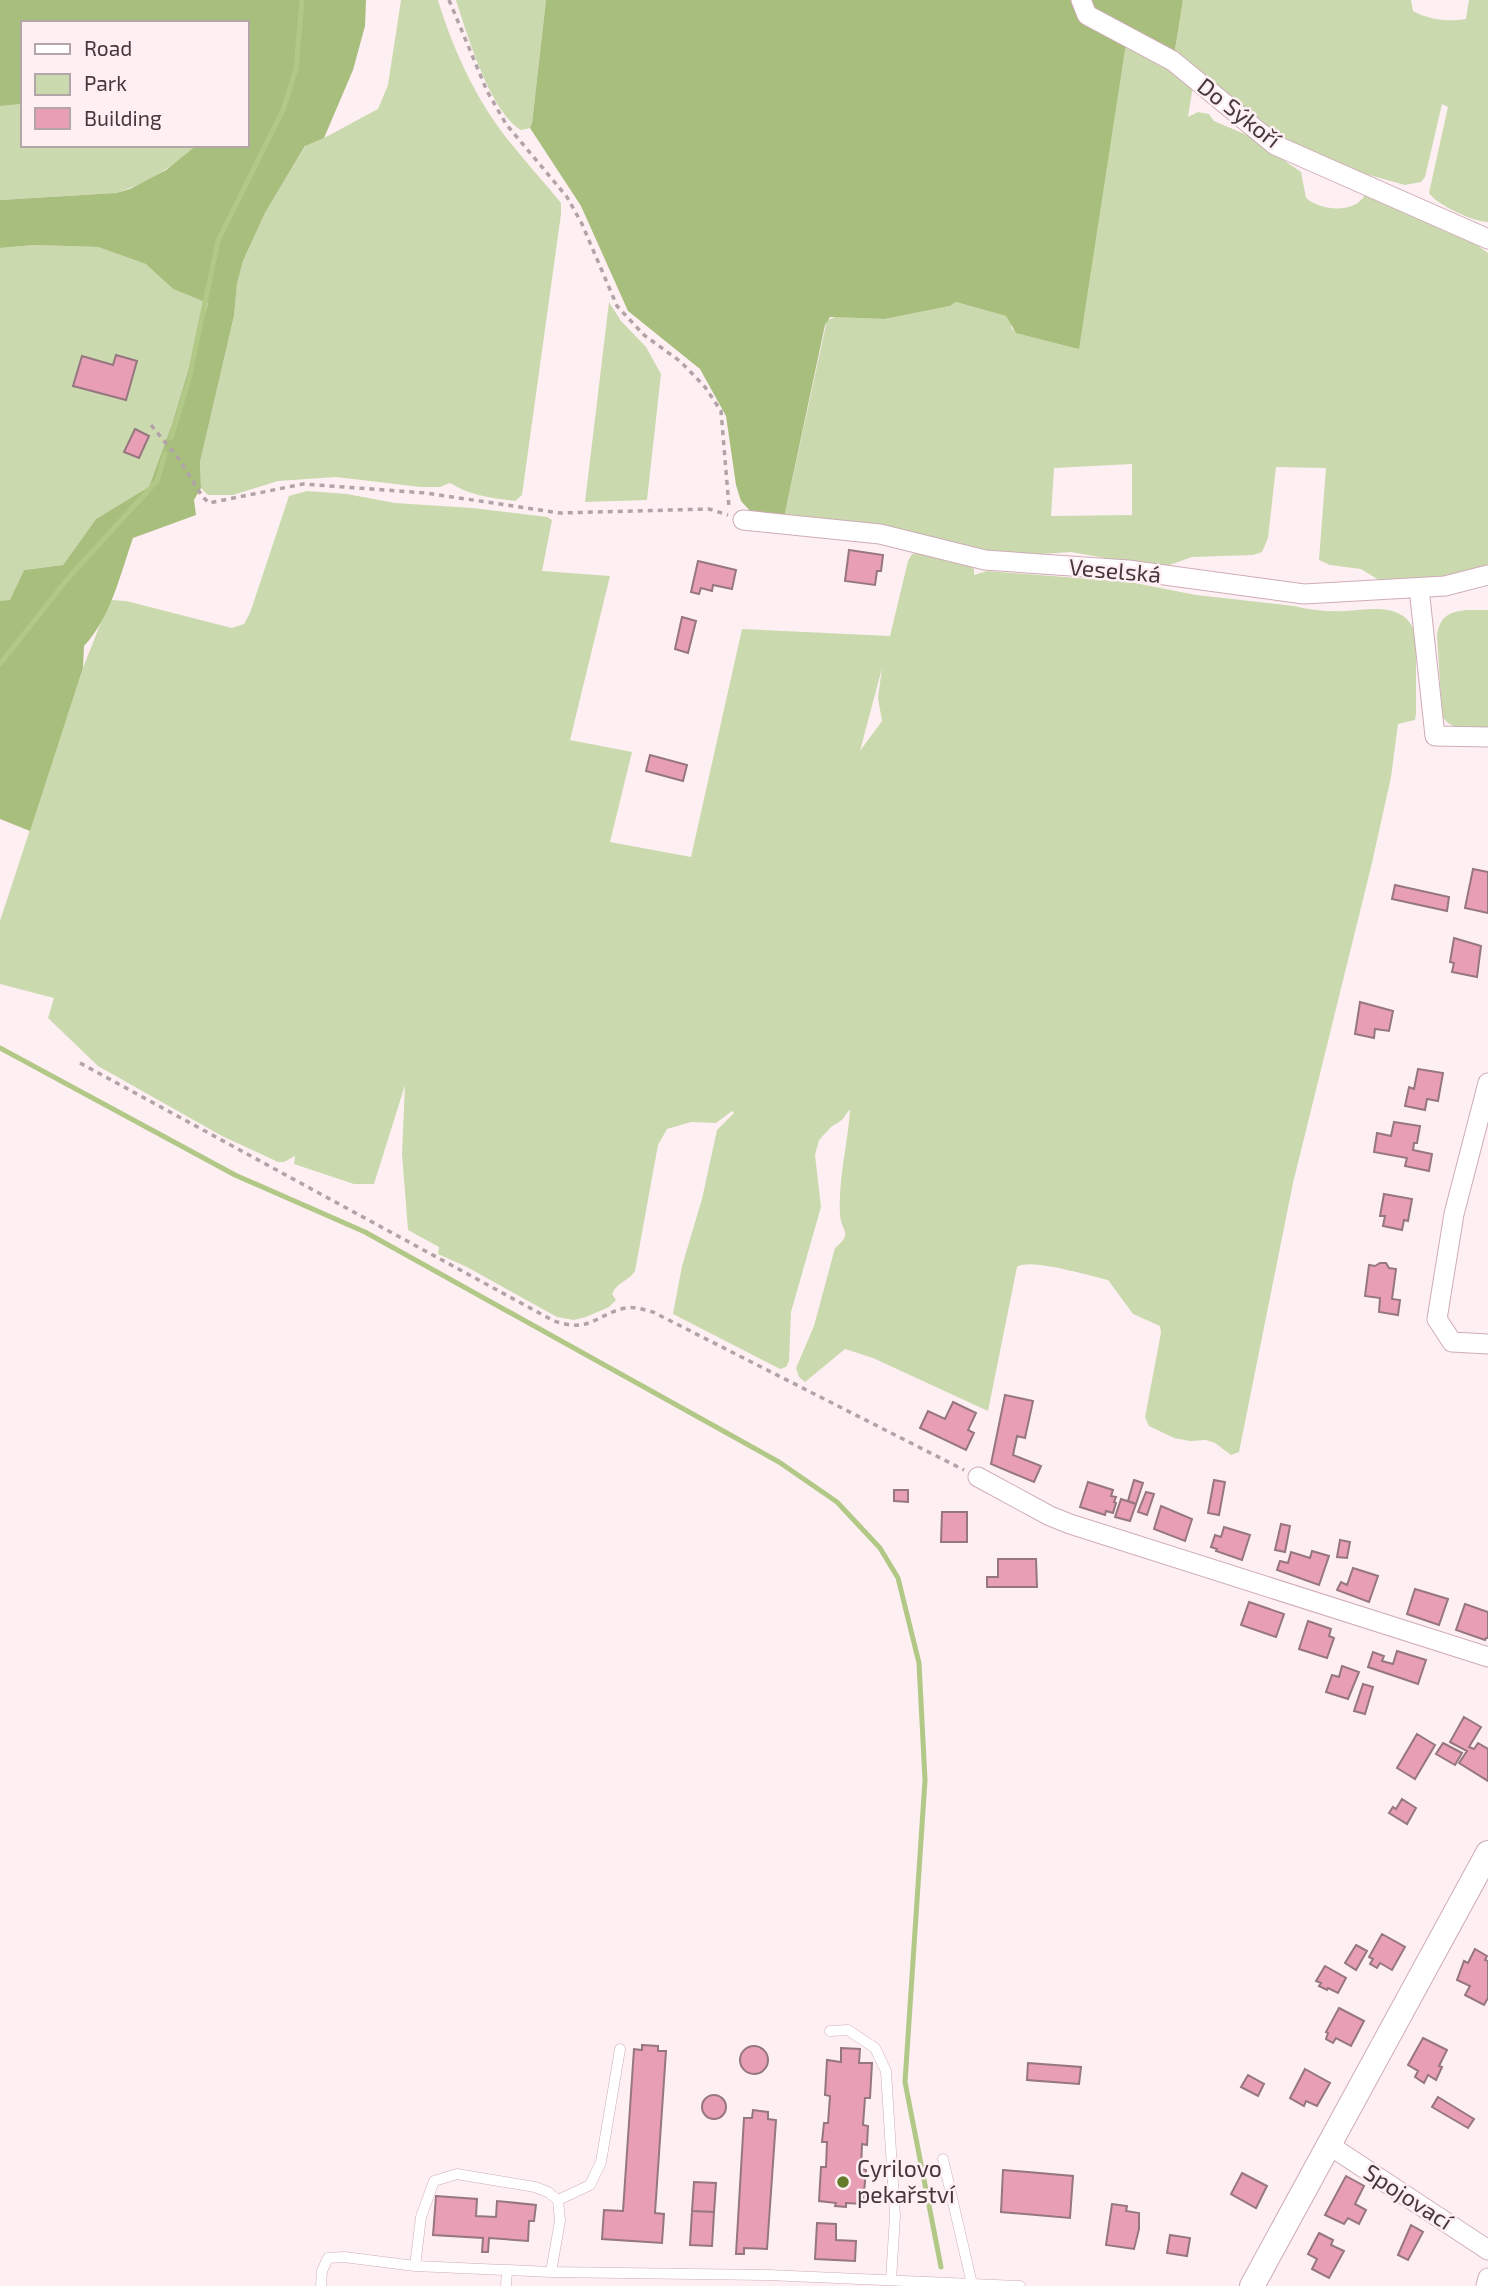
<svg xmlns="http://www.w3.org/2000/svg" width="1488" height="2286" font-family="'Exo 2',sans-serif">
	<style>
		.green { fill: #cadaae; fill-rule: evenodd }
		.forest { fill: #a8be7d }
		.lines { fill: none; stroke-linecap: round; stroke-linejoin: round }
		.stream { stroke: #b2c886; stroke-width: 5 }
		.building { fill: #e89fb5; stroke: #96767f; stroke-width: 2 }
		.service-casing { stroke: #cfacb6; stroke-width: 11 }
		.minor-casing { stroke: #cfacb6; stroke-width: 21 }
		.tertiary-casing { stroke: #cfacb6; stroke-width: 26 }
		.path { stroke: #b1a3a7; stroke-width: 3.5; stroke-dasharray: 5 5; stroke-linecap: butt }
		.service { stroke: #fff; stroke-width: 10 }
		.minor { stroke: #fff; stroke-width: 19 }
		.tertiary { stroke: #fff; stroke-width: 24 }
		.poi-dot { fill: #647a2b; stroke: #feeff3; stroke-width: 2.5 }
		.labels { text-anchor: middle; stroke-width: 5; stroke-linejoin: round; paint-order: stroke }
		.street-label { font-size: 23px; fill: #45373b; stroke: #feeff3 }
		.poi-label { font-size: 23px; fill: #45373b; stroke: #feeff3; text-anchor: start }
	</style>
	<rect width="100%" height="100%" fill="#feeff3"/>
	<path class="green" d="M401 0H438C452 47 475 97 505 136 523 159 543 181 561 203V214L522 495 515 501C492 498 471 496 450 483L440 487H420L336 477 278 481 233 495H208L201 488 200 462 234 316 237 284 243 261 265 213 306 145 324 138 378 109 388 85Z
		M456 0H546L532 123 530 128 521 130C490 112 467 34 456 0Z
		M1183 0H1411L1413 11C1430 20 1447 22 1466 19L1469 0H1488V222C1474 222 1437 205 1429 193L1448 107 1442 104 1425 177 1421 182 1405 185 1362 173 1273 134 1195 73 1188 117 1198 112 1209 114 1214 121 1247 135 1301 172 1306 198C1322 211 1354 214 1365 195L1467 238 1488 253V571L1387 585 1361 569 1330 565 1319 560 1326 468 1276 467 1268 538 1262 552 1253 555 1192 557 1161 568 1071 552 1013 556 787 518 785 513 827 320 836 317 885 319 950 306 956 302 1006 316 1010 321 1012 329 1022 335 1126 43 1174 56ZM1132 464V515L1051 516 1054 468Z
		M23 104V145H197C174 166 146 184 116 193L0 200V106Z
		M34 245 98 247 147 264 173 289 208 302 172 424 149 488 96 519 63 565 24 570 10 601H0V248Z
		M609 302 621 321 646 347 661 374 647 500 585 502Z
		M307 491 347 494 395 503 472 508 547 517 552 520 542 571 610 576 570 740 632 752 610 842 691 857 742 629 890 636 908 561 912 554 919 553 967 564 974 569V575L987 571 1130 582 1196 595 1294 606C1310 610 1328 612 1345 611 1372 609 1406 602 1416 635V714L1415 720 1398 724 1391 777 1371 867 1293 1183 1239 1452 1231 1455 1215 1443 1206 1440 1190 1441 1174 1438 1149 1426 1145 1417 1161 1333 1160 1326 1133 1314 1108 1280C1090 1276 1029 1257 1017 1267L988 1411 873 1358 845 1349 805 1382 799 1377 796 1368 814 1326 835 1248C854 1232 841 1233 840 1214 838 1179 848 1144 850 1109L842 1120 831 1127 819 1140 815 1155 821 1207 791 1312 789 1361 786 1367 780 1369 673 1314 682 1266 702 1199 717 1130 734 1113 732 1111 716 1123 691 1122 667 1129 658 1145 635 1271C629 1281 617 1282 612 1294L616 1300 609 1307 586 1317 574 1320 557 1317 467 1267 438 1254 439 1247 408 1230 402 1154 405 1085 374 1184H354L294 1164 295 1156 284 1162H278L222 1136 98 1066 48 1018 54 998 0 984V921L83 668 107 607 112 600 126 601 232 628 244 624 250 613 289 496ZM882 668 878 698 882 721 860 751Z
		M1466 610H1488V730C1471 729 1452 732 1442 716L1437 635C1440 617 1448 612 1466 610Z"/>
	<path class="forest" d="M0 0H366L365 26 353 70 324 138 305 146 265 213 243 261 237 284 234 316 200 462 201 488 194 500 196 515 133 538C120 575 111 617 84 646L83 668 30 831 0 819V601L10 600 24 570 63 565 96 519 149 487 172 424 208 303 173 289 146 264 98 247 34 245 0 248V200L116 193 130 189 166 170 197 145H247V23H23V104L0 106Z
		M546 0H1183L1174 56 1126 43 1079 349 1016 333 1006 316 956 302 950 306 885 319 830 317 825 325 785 513 787 518 753 514 741 501 736 485 726 416 700 369 628 311 581 206 530 128 532 123Z"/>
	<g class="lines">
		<path class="stream" d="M171 438 189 379 218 241 283 110 296 69 302 0
			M0 664 69 577 157 481 165 454
			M0 1048 235 1175 365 1232 779 1462 837 1502 880 1548 898 1578 919 1663 925 1780 905 2082 941 2267"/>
	</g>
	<path class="building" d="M116 355 137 361 126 400 73 386 82 356 113 365Z
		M135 429 149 436 139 458 124 452Z
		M849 550 883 555 881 571H877L875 585 845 581Z
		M698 561 736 570 732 589 713 585 712 591 701 588 699 594 691 592Z
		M682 617 696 621 688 653 675 649Z
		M650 755 687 765 683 781 646 771Z
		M1473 869 1488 872V913L1465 908Z
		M1395 885 1449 897 1447 911 1392 899Z
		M1454 938 1481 946 1477 977 1452 972 1454 963 1450 962Z
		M1360 1002 1393 1011 1389 1031 1375 1029 1374 1038 1355 1034Z
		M1418 1069 1443 1073 1438 1101 1427 1099 1425 1110 1405 1106 1409 1087 1414 1089Z
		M1394 1122 1420 1126 1417 1143H1414L1413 1150 1432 1154 1429 1171 1405 1166 1407 1158 1374 1152 1377 1133 1391 1136Z
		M1384 1194 1412 1199 1408 1221 1404 1220 1402 1230 1383 1226 1385 1216H1380Z
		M1380 1263H1386L1389 1268 1396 1269 1392 1299 1400 1300 1398 1315 1379 1312 1380 1298 1365 1296 1369 1265 1375 1266Z
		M1005 1395 1033 1401 1025 1438 1017 1436 1013 1455 1041 1466 1034 1482 991 1464Z
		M953 1402 976 1413 968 1430 974 1433 966 1450 920 1428 928 1411 945 1419Z
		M1134 1480 1143 1483 1136 1504 1128 1501Z
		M1214 1480 1225 1482 1219 1515 1208 1513Z
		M1088 1482 1113 1490 1111 1496 1116 1497 1114 1502 1116 1503 1113 1513 1106 1511 1105 1515 1080 1507Z
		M894 1490H908V1502L894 1501Z
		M1146 1492 1154 1494 1147 1515 1138 1512Z
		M1121 1499 1136 1504 1130 1521 1115 1517Z
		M1161 1506 1192 1519 1185 1541 1154 1529Z
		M942 1512H967V1542H941Z
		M1281 1524 1290 1526 1285 1552 1275 1550Z
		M1224 1527 1250 1535 1242 1560 1216 1551 1217 1549 1211 1547 1215 1535 1221 1537Z
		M1340 1540 1350 1542 1347 1558 1337 1557Z
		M1312 1551 1329 1556 1319 1585 1277 1570 1280 1561 1288 1563 1291 1552 1310 1558Z
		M998 1559H1036L1037 1587H987V1577H998Z
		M1353 1568 1378 1576 1369 1602 1337 1590 1341 1582 1347 1585Z
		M1415 1589 1448 1599 1439 1625 1407 1614Z
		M1249 1602 1284 1614 1276 1637 1241 1625Z
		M1465 1604 1488 1612V1638H1486L1485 1640 1456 1630Z
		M1308 1621 1331 1629 1329 1636 1334 1638 1327 1658 1299 1649Z
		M1397 1651 1426 1660 1418 1684 1368 1667 1373 1652 1384 1656 1382 1661 1393 1664Z
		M1342 1666 1359 1672 1348 1699 1326 1692 1332 1675 1339 1677Z
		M1363 1684 1373 1687 1365 1714 1354 1711Z
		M1464 1717 1481 1727 1469 1747 1474 1749 1478 1743 1488 1749V1781L1459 1763 1467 1751 1450 1742Z
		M1417 1734 1435 1745 1415 1779 1397 1768Z
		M1443 1743 1462 1753 1455 1765 1436 1754Z
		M1402 1799 1416 1808 1407 1824 1389 1813 1393 1807 1396 1809Z
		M1382 1934 1405 1947 1392 1970 1380 1963 1377 1968 1370 1964 1373 1959 1369 1957Z
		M1356 1945 1367 1951 1356 1970 1345 1963Z
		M1475 1949 1487 1956 1485 1960 1488 1961V1998L1484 2005 1465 1995 1470 1986 1457 1980 1464 1961 1468 1963Z
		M1325 1966 1346 1978 1338 1993 1328 1988 1327 1990 1319 1986 1321 1983 1316 1981Z
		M1339 2008 1364 2021 1351 2046 1336 2038 1333 2043 1326 2039 1328 2033 1326 2032Z
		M1423 2038 1447 2050 1439 2066 1442 2067 1436 2080 1428 2075 1424 2083 1415 2077 1418 2071 1408 2065Z
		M642 2045 658 2046V2051H666L655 2213 664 2214 662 2243 602 2239 604 2210 623 2211 634 2049 642 2050Z
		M740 2060a14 14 0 1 1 28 0a14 14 0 1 1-28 0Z
		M841 2048 860 2049 859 2063H872L870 2098H865L863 2125 868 2126 867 2145 862 2144 861 2169 866 2170 863 2204 846 2203V2207L835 2206 836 2203 819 2201 821 2167H826L827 2142H822L824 2123H828L830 2096 825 2095 827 2060 841 2062Z
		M1028 2063 1081 2067 1079 2084 1027 2080Z
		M1305 2069 1330 2083 1317 2106 1306 2101 1304 2106 1290 2098Z
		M1248 2075 1264 2084 1258 2096 1241 2087Z
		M702 2107a12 12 0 1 1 24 0a12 12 0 1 1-24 0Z
		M1438 2097 1474 2119 1468 2128 1432 2107Z
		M753 2110 768 2112V2119L776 2120 767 2249 744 2248V2254H736L744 2118H752Z
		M1003 2170 1073 2176 1070 2218 1001 2212Z
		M1242 2173 1267 2186 1256 2208 1231 2194Z
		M1346 2176 1364 2186 1355 2204 1366 2210 1359 2224 1348 2218 1344 2224 1325 2215Z
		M694 2182 716 2183 714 2212 692 2211Z
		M436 2196 477 2199 476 2216 496 2217 497 2201 536 2205 534 2221H529L528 2241 489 2238 488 2252H482L483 2238 433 2235Z
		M1112 2204 1127 2206 1126 2211 1139 2213V2229L1134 2249 1106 2245Z
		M692 2211 714 2212 712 2246 690 2245Z
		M817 2223 836 2224V2240L856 2241 855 2261 815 2259Z
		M1411 2225 1423 2232 1408 2260 1398 2255Z
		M1319 2233 1333 2240 1331 2245 1344 2251 1329 2278 1312 2269 1317 2259 1308 2254Z
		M1170 2235 1190 2238 1187 2256 1167 2253Z"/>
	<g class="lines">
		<g class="service-casing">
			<path id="service" d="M830 2031 848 2030 875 2048 886 2071 895 2216 891 2280
				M943 2159 972 2284
				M558 2200 590 2185 601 2162 620 2049
				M415 2266 421 2217 434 2181 457 2174 535 2187 548 2192 558 2200 560 2221 551 2272
				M321 2286 322 2271 328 2258 344 2257 415 2266 551 2272 768 2275 1020 2286
				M506 2286 507 2270"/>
		</g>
		<g class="minor-casing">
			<path id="minor" d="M1081 0 1087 15 1173 61 1275 145 1488 239
				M743 520 880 534 985 560 1128 570 1304 594 1445 586 1488 575
				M1419 588 1435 736 1488 737
				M1488 1083 1454 1214 1437 1319 1452 1342 1488 1344
				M978 1477 1050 1516 1070 1524 1488 1657
				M1329 2145 1488 2250
				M1486 2286 1488 2278"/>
		</g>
		<g class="tertiary-casing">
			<path id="tertiary" d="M1252 2286 1488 1853"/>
		</g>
		<path class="path" d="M449 0 487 91 506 124 567 197 582 224 617 306 644 335 681 362 705 387 721 411 729 507
			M151 425 179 459 202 496 209 503 303 484 426 493 560 513 709 509 728 515
			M80 1063 554 1321C591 1333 593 1316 625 1308 634 1306 644 1310 653 1312L964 1470"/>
		<use href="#service" class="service"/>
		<use href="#minor" class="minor"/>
		<use href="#tertiary" class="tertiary"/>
	</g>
	<circle class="poi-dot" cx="843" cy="2182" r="7"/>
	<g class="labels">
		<g class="street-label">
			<text transform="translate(1239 113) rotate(38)" y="8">Do Sýkoří</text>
			<text transform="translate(1115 571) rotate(5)" y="8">Veselská</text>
			<text transform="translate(1408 2197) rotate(33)" y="8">Spojovací</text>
		</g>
		<g class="poi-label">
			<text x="857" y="2177">Cyrilovo<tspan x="857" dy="26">pekařství</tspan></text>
		</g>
	</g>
	<rect x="21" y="21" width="228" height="126" fill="#feeff3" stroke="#b4a5a9" stroke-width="2"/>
	<rect x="35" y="44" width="35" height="10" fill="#ffffff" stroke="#b4a5a9" stroke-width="2"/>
	<text x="84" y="56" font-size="21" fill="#45373b">Road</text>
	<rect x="35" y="74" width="35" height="21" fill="#cadaae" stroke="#b4a5a9" stroke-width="2"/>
	<text x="84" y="91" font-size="21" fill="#45373b">Park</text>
	<rect x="35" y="108" width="35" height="21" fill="#e89fb5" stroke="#b4a5a9" stroke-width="2"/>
	<text x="84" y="126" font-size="21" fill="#45373b">Building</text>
</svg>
